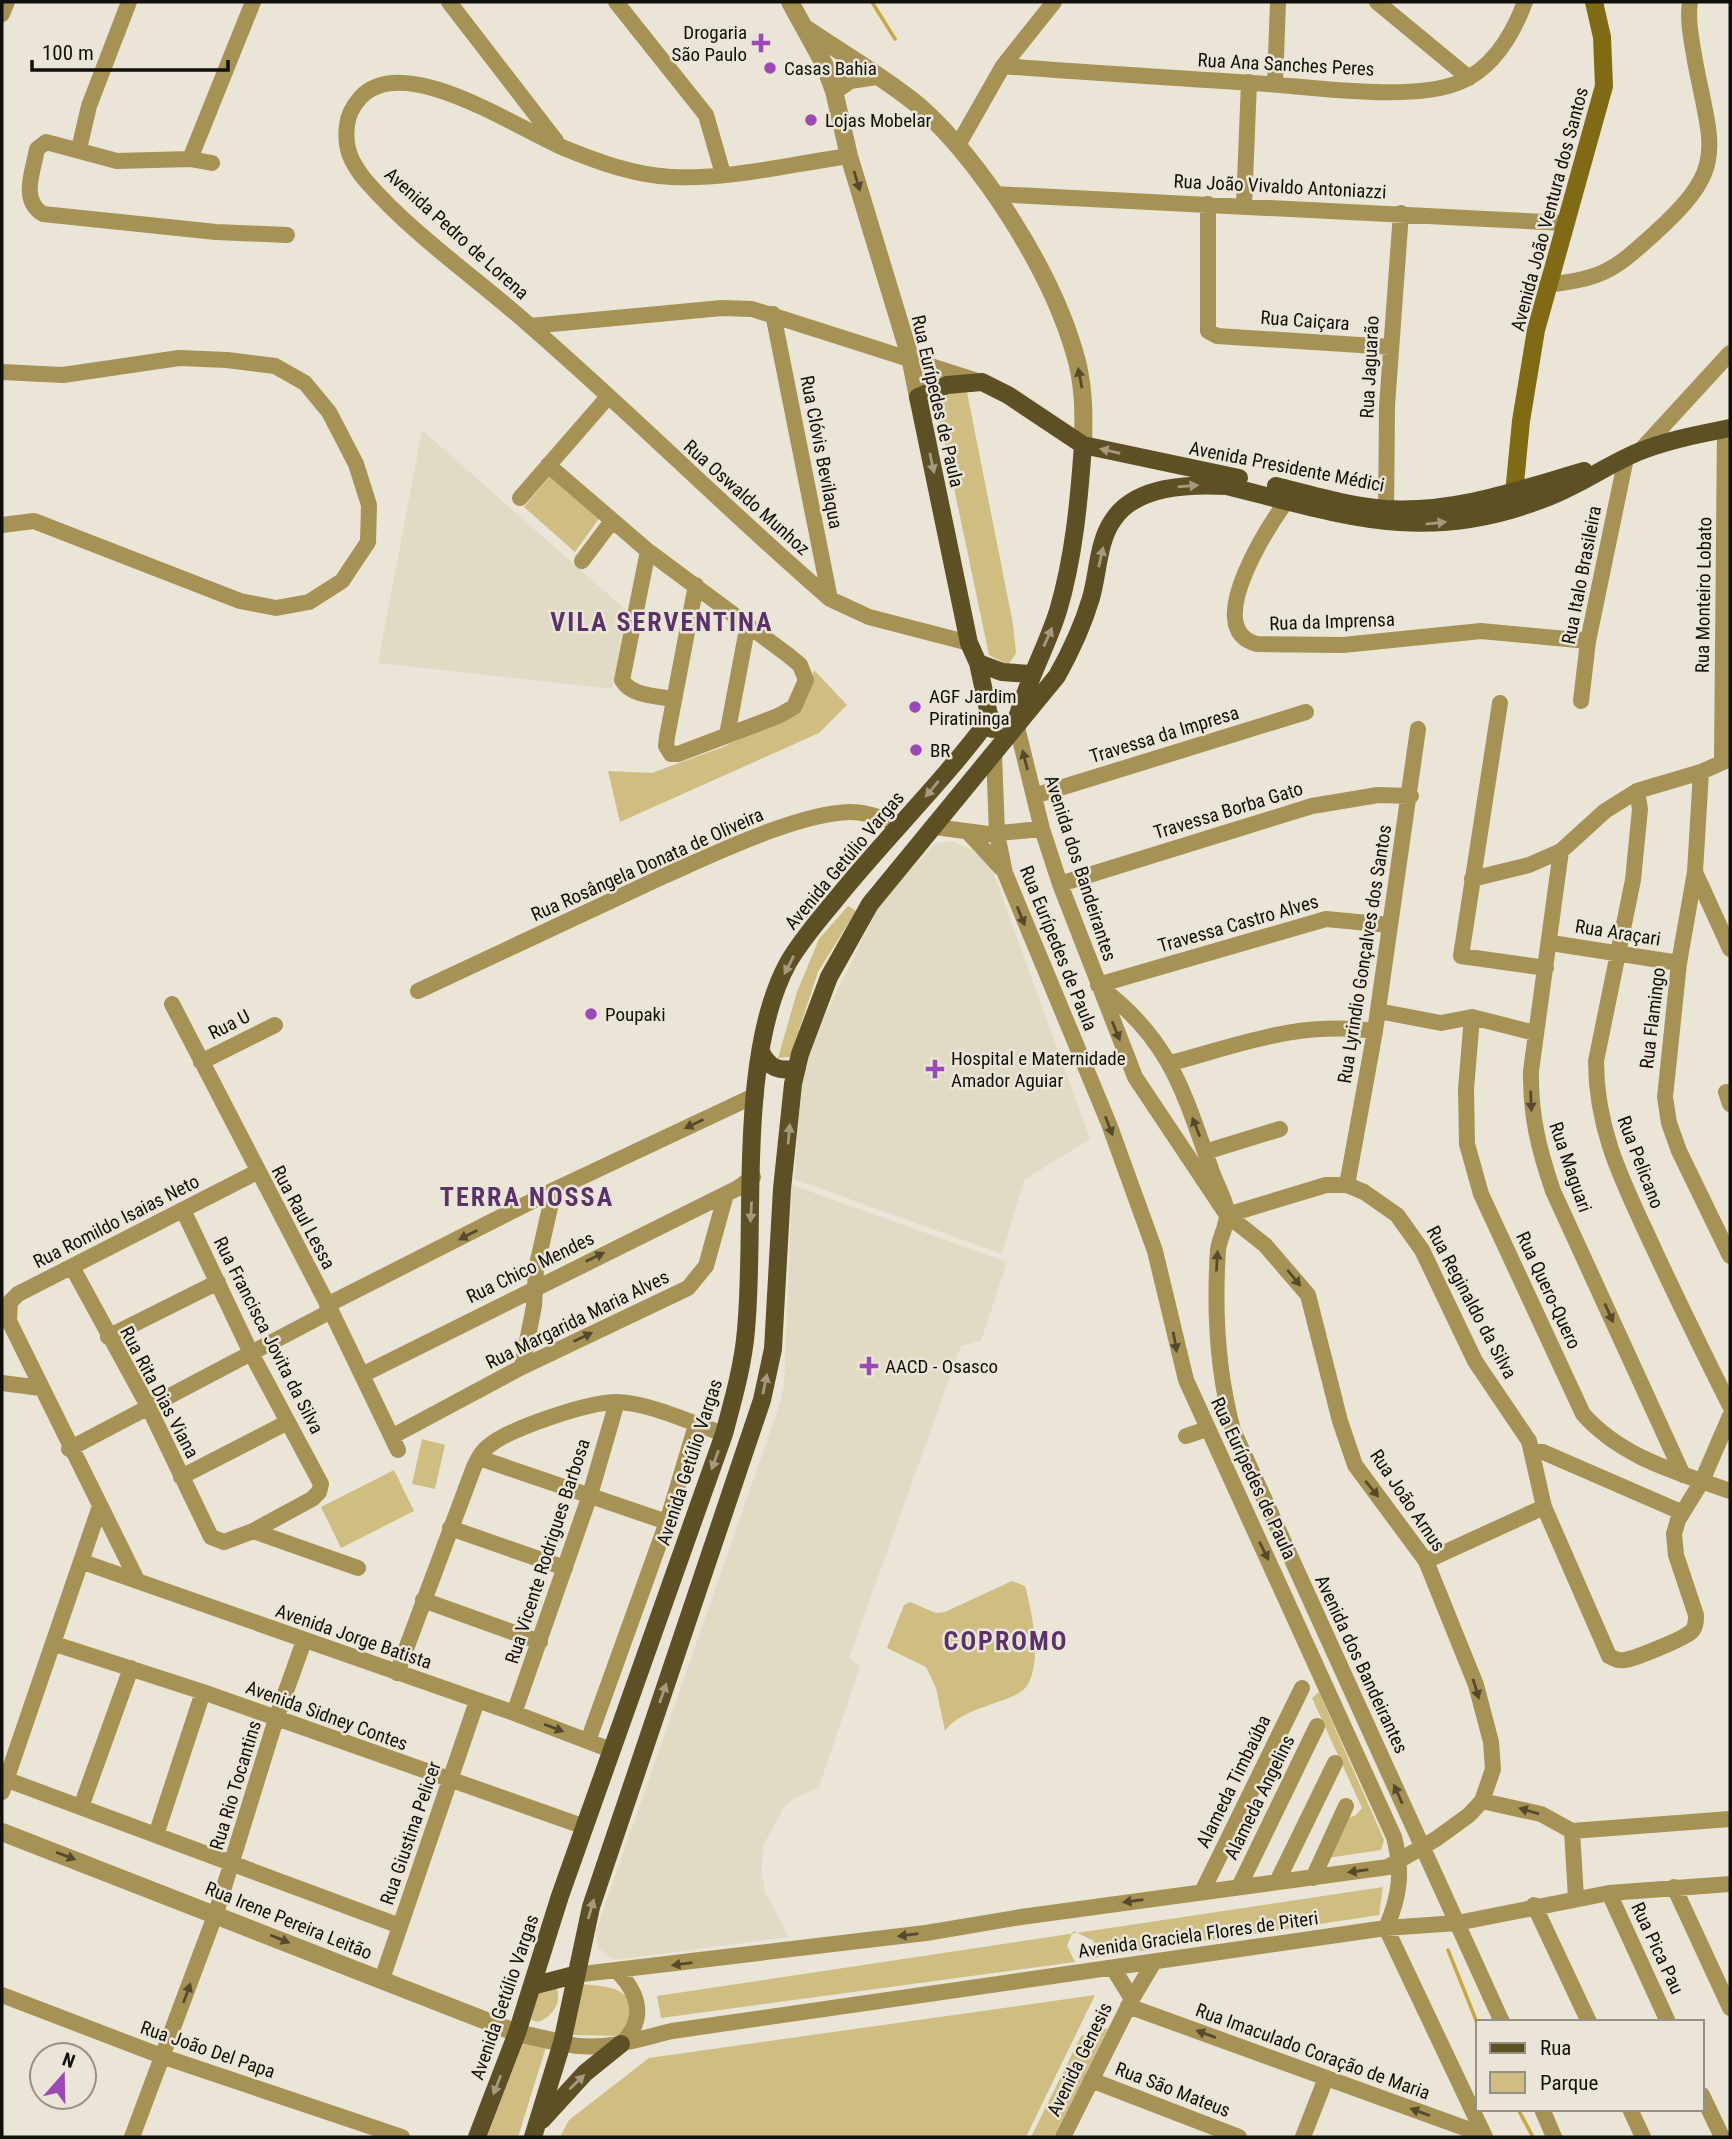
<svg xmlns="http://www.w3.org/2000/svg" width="1732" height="2139" font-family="'Roboto Condensed',sans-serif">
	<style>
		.built { fill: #e1dac5 }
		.green { fill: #cfbd82 }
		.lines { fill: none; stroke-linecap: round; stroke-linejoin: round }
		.stream { stroke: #c7a83d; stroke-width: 3.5 }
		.minor { stroke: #a69255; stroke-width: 16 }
		.tertiary { stroke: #a69255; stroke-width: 18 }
		.secondary { stroke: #816a14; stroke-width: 18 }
		.primary { stroke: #5e5025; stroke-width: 18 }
		.oneway { fill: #554a2c }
		.oneway2 { fill: #a49a7e }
		.poi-dot { fill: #9c48b6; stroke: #eae5d7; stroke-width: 2.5 }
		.labels { text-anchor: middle; stroke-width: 5; stroke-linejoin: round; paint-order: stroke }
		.poi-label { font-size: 19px; fill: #12100b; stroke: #eae5d7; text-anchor: start }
		.street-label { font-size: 19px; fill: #12100b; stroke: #eae5d7 }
		.district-label { font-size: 26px; font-weight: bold; letter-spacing: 2px; fill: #5a3168; stroke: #eae5d7 }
	</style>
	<rect width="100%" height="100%" fill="#eae5d7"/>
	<path class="built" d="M422 430 627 611 612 689 378 663Z
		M952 841 972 850 992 869 1090 1139 1024 1180 1002 1254 794 1179 800 1095 811 1044 882 900 935 844Z
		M792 1185 1007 1262 981 1341 961 1346 849 1658 860 1666 819 1787 793 1799 784 1807 764 1844 761 1872 766 1894 789 1937 614 1960 598 1948 596 1931 780 1403 784 1385Z"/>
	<path class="green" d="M966 387 1013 624 1016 653 1008 665 989 655 935 397Z
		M551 475 600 517 575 552 524 507Z
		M814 670 847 705 819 733 620 822 608 771 652 773 723 747 802 708Z
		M848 906 856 911 818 972 790 1057 778 1058 797 992 819 939Z
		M422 1439 445 1445 435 1489 412 1484Z
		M394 1470 414 1511 341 1548 321 1507Z
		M1012 1581 1025 1586C1032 1611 1043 1664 1026 1687 1018 1697 998 1701 987 1706 972 1711 955 1717 945 1731L936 1688 926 1667 887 1648 904 1605 910 1602 936 1613 945 1612Z
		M1319 1692 1384 1840 1381 1850 1327 1858 1345 1819 1356 1815 1362 1808 1312 1698Z
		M1383 1887 1379 1915 1088 1959 1094 1941 1073 1931 1067 1946 1075 1962 661 2018 657 1996Z
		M582 1984C604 1987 621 1985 633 2005L626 2036 573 2035Z
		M556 1987C563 2002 552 2017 538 2022L531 2020 538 1993Z
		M1095 1995 1026 2137H560L569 2120 649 2058Z
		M1108 2028 1054 2137H1031L1081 2036Z
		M523 2043 546 2047 518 2137H487Z"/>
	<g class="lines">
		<path class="stream" d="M872 2 895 39
			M1448 1950 1478 2025
			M1518 2109 1533 2137"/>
		<path class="minor" d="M449 2 556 141
			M616 2 706 115 723 174
			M1377 2 1469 78
			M2 14 7 2
			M1003 66C1086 73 1170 77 1253 83 1308 86 1411 103 1460 82 1493 68 1513 34 1525 2
			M1275 84 1278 2
			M958 145 1003 66 1054 2
			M79 149 89 106 129 2
			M849 156C791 164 729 180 671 177 634 175 598 162 564 148 518 129 403 50 360 98 353 106 348 115 347 125 344 148 351 163 366 181 413 235 475 277 528 324 631 413 727 510 830 599L869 617 969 643
			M190 159 253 2
			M212 163 190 159 117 161 46 142 37 149C33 172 20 200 43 214L216 232 287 235
			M994 194 1564 223
			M1208 204V331L1217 336 1391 347
			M1244 206 1249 82
			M1547 285C1604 278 1613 271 1655 233 1728 167 1712 150 1695 61 1692 42 1687 21 1690 2
			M773 314 830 599
			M530 326 722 308 752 309 981 382
			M2 372 63 375 179 358 227 360 275 366 305 383 329 412 356 464 369 505 368 542 342 581 309 602 276 608 240 601 34 521 2 525
			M1640 451 1730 353
			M548 465 648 551 788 655 800 665 806 680 794 707 778 716 678 754H671L666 746 667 737 696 585
			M1293 492C1273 519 1198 629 1257 644L1343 645 1481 631 1588 641
			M520 498 607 398
			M1386 522 1387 406 1401 213
			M648 551 622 680C631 696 656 696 673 699
			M582 561 612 521
			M1581 701 1588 641 1626 458
			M1500 703 1461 956 1546 968
			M727 735 748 624
			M994 753 997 834 1005 873 1109 1124 1155 1251 1186 1380 1394 1837C1403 1871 1400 1896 1386 1928L1485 2137
			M1722 760 1725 429
			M1701 772 1695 872 1679 963 1665 1097 1669 1123 1679 1151 1730 1256
			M1637 791 1640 809 1633 880 1596 1061C1596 1132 1624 1184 1653 1247 1678 1301 1704 1354 1730 1406
			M1034 796 1306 712
			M935 827 988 834 1042 829
			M967 831 1001 868
			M1561 851 1531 1071C1530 1115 1539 1150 1553 1191L1683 1475
			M1695 872 1730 949
			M1472 879 1529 865 1561 851 1605 811 1637 791 1701 772 1730 759
			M1060 884 1312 806 1378 795 1411 796
			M1551 943 1679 963
			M1098 985 1326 919 1390 925
			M1100 987C1170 1040 1183 1090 1211 1169 1215 1182 1227 1202 1227 1215 1227 1226 1219 1239 1218 1250 1214 1311 1217 1371 1233 1430L1502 2022
			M418 991C500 952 582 914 664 876 712 855 798 813 850 812 868 812 884 819 901 825
			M172 1004 331 1311 398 1450
			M1378 1011 1441 1023 1472 1017 1535 1033
			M1472 1017 1466 1089 1467 1144 1481 1194 1583 1414C1622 1458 1677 1472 1730 1491
			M201 1062 275 1025
			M1171 1063C1245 1043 1298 1021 1375 1031
			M1726 1092 1730 1104
			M1205 1152 1280 1129
			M1347 1185 1375 1031 1418 729
			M1227 1215 1326 1185H1347L1364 1192 1397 1215 1422 1250 1475 1361 1529 1441 1544 1507 1609 1656C1615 1659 1618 1661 1625 1660 1636 1658 1684 1639 1692 1631 1696 1627 1696 1620 1696 1615L1676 1555 1674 1534 1678 1520 1702 1481 1730 1416
			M72 1267 148 1406 211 1537 224 1542 253 1531 312 1499 319 1492 321 1484 251 1353 183 1210
			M327 1305 554 1190 756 1095
			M108 1337 218 1282
			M522 1367 534 1306 536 1269 554 1190
			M362 1375 738 1188 753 1177
			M2 1383 41 1388
			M393 1436 522 1367 688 1288 706 1266 726 1194
			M1186 1436 1207 1429
			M69 1449 331 1311
			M1533 1452H1543L1681 1512
			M479 1458 667 1522
			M181 1477 288 1422
			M450 1528 565 1568
			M253 1531 358 1568
			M1426 1561 1544 1507
			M83 1562 514 1713 611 1750
			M137 1580 9 1321 10 1302 18 1294 257 1172
			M423 1600 540 1642
			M55 1644 203 1692 585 1827
			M397 1673 474 1467C478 1459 482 1450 490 1445 511 1428 589 1402 616 1402 648 1402 694 1424 724 1434
			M514 1713 590 1495 617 1402
			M588 1741 667 1522 696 1425
			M5 1779 400 1926
			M2 1792 100 1506
			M1482 1801 1541 1814 1572 1831 1730 1819
			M81 1807 131 1668
			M1572 1831 1576 1898
			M156 1835 203 1692
			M1313 1878 1346 1806
			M1277 1882 1335 1763
			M1239 1887 1317 1726
			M1674 1887 1730 2008
			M1202 1892 1302 1688
			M1609 1893 1668 2022
			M1534 1905 1589 2022
			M1113 1968 1132 1999
			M618 1972C640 1995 646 2020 621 2044
			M574 1975 926 1933 1021 1917 1388 1867 1436 1839 1469 1815 1482 1801 1493 1769 1491 1742 1476 1685 1426 1561 1355 1465 1340 1421 1308 1295 1265 1245 1227 1215 1135 1077 1060 884 1042 829 1016 723
			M382 1979 477 1701
			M2 1995 164 2057 402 2137
			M1128 2006 1484 2135
			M562 2043C600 2053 635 2040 672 2031L1386 1928 1457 1923 1609 1893 1730 1884
			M1091 2080 1239 2137
			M1702 2095 1722 2137
			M1542 2109 1554 2137
			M1630 2109 1643 2137
			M132 2137 216 1913 276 1719 304 1641
			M1063 2137 1132 1999 1154 1962
			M1303 2137 1326 2078"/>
		<path class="tertiary" d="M790 2 824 64 834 91 849 156 910 357 918 397
			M805 28C843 54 884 77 919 106 982 162 1050 269 1074 351 1084 382 1084 413 1083 445
			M834 91 850 80 876 76
			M2 1832 517 2033 562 2043"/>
		<path class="secondary" d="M1513 504 1521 421 1536 330 1604 86 1602 37 1594 2"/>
		<path class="primary" d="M1276 486C1312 495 1349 506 1386 509 1455 513 1519 490 1584 471
			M978 663 1002 672 1030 674
			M1016 722C1026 683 1046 649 1058 611 1074 557 1079 501 1083 445
			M992 729 978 663 969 643 918 397 947 385 982 382 1008 395 1083 445 1239 478
			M761 1052C769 1068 779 1072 797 1068
			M532 1986 574 1975
			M542 2120 585 2073 621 2044
			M477 2137 517 2033 560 1896 724 1434C733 1400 743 1366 746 1330 756 1224 737 1056 788 963 801 940 819 920 836 899 886 837 943 782 991 717
			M533 2137 562 2043 591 1907 762 1400 773 1349 782 1189 793 1084 800 1054 829 977 870 904 1057 676C1071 651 1083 625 1091 598 1098 574 1098 541 1113 520 1136 485 1190 484 1227 486 1343 515 1425 545 1543 499 1577 487 1605 466 1638 452 1667 440 1700 434 1730 428"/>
	</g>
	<defs><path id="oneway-solid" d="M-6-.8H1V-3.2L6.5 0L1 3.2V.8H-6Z" transform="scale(1.75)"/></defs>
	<g class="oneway">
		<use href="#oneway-solid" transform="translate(857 181) rotate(73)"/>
		<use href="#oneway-solid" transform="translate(1080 378) rotate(-101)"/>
		<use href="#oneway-solid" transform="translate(1025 760) rotate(-104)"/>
		<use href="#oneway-solid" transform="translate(1021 916) rotate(68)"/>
		<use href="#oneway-solid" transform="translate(1116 1031) rotate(68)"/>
		<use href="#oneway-solid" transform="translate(1531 1101) rotate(88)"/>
		<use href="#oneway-solid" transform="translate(694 1124) rotate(155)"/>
		<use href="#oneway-solid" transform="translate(1109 1126) rotate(69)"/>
		<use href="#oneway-solid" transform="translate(1196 1127) rotate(-111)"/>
		<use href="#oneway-solid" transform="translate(468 1235) rotate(153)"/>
		<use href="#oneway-solid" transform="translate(595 1257) rotate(-26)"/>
		<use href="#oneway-solid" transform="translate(1217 1261) rotate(-87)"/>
		<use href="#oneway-solid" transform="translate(1294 1278) rotate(51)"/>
		<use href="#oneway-solid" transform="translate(1609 1313) rotate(66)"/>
		<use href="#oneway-solid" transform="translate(583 1337) rotate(-26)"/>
		<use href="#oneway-solid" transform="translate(1175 1342) rotate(80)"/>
		<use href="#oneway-solid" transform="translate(1372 1489) rotate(51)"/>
		<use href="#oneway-solid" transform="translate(1264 1551) rotate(64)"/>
		<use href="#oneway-solid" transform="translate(1476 1689) rotate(73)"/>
		<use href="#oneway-solid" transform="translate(554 1728) rotate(21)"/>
		<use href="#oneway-solid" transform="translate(1398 1794) rotate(-114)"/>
		<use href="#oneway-solid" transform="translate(1529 1811) rotate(-164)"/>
		<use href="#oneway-solid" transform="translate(66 1856) rotate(21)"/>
		<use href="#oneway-solid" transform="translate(1358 1871) rotate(172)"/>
		<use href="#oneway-solid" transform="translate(1133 1901) rotate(172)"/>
		<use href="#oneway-solid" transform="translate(908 1935) rotate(173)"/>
		<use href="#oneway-solid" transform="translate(280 1939) rotate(22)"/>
		<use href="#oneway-solid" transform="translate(682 1964) rotate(173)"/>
		<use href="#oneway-solid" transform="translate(187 1993) rotate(-70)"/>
		<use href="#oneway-solid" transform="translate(1206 2034) rotate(-160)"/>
		<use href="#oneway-solid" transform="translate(1420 2112) rotate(-160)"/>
	</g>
	<g class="oneway2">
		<use href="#oneway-solid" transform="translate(1110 451) rotate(-167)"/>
		<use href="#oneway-solid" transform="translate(932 463) rotate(78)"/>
		<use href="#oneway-solid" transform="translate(1188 486) rotate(-5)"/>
		<use href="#oneway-solid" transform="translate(1436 523) rotate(-6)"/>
		<use href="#oneway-solid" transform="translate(1101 557) rotate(-77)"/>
		<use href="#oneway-solid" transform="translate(1048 637) rotate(-66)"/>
		<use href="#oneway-solid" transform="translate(932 789) rotate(130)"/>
		<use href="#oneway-solid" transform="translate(789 965) rotate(117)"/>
		<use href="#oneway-solid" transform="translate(789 1134) rotate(-85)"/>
		<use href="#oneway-solid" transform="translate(751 1212) rotate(93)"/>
		<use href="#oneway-solid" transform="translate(765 1384) rotate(-78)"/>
		<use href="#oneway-solid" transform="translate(715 1460) rotate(110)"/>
		<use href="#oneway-solid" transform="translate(663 1693) rotate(-71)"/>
		<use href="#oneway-solid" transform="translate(591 1909) rotate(-74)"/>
		<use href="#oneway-solid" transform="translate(577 2082) rotate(-44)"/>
		<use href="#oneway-solid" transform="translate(497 2085) rotate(111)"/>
	</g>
	<g class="poi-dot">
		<path d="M757.5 32.5h7v7h7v7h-7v7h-7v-7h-7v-7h7z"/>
		<circle cx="770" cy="68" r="7"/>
		<circle cx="811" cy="120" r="7"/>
		<circle cx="915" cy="707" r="7"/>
		<circle cx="916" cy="750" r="7"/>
		<circle cx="591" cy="1014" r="7"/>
		<path d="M931.5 1058.5h7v7h7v7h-7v7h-7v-7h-7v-7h7z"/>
		<path d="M865.5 1355.5h7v7h7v7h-7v7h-7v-7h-7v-7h7z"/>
	</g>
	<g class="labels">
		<g class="poi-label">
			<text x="747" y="39" text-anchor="end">Drogaria<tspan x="747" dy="22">São Paulo</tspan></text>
			<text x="784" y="75">Casas Bahia</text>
			<text x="825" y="127">Lojas Mobelar</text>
			<text x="929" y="703">AGF Jardim<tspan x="929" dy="22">Piratininga</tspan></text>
			<text x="930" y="757">BR</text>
			<text x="605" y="1021">Poupaki</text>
			<text x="951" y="1065">Hospital e Maternidade<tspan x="951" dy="22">Amador Aguiar</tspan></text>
			<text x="885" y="1373">AACD - Osasco</text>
		</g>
		<g class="street-label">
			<text transform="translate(1286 64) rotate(3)" y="7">Rua Ana Sanches Peres</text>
			<text transform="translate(1280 186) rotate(3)" y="7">Rua João Vivaldo Antoniazzi</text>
			<text transform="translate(1549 209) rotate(-75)" y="7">Avenida João Ventura dos Santos</text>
			<text transform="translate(457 233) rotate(42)" y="7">Avenida Pedro de Lorena</text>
			<text transform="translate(1305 320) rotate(4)" y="7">Rua Caiçara</text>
			<text transform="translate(1369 367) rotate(-87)" y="7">Rua Jaguarão</text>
			<text transform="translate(938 401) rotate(77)" y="7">Rua Eurípedes de Paula</text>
			<text transform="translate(822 452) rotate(79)" y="7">Rua Clóvis Bevilaqua</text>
			<text transform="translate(1287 466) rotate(11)" y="7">Avenida Presidente Médici</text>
			<text transform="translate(747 497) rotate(42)" y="7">Rua Oswaldo Munhoz</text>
			<text transform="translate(1581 575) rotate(-79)" y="7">Rua Italo Brasileira</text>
			<text transform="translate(1703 595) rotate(-89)" y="7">Rua Monteiro Lobato</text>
			<text transform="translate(1332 621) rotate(-2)" y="7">Rua da Imprensa</text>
			<text transform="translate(1164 734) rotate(-17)" y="7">Travessa da Impresa</text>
			<text transform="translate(1228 810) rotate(-17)" y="7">Travessa Borba Gato</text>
			<text transform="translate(844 860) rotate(-50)" y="7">Avenida Getúlio Vargas</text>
			<text transform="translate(647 864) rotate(-24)" y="7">Rua Rosângela Donata de Oliveira</text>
			<text transform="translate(1081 868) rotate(72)" y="7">Avenida dos Bandeirantes</text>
			<text transform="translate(1238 923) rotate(-16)" y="7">Travessa Castro Alves</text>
			<text transform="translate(1618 932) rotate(9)" y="7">Rua Araçari</text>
			<text transform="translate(1059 948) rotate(68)" y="7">Rua Eurípedes de Paula</text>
			<text transform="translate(1364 954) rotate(-81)" y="7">Rua Lyrindio Gonçalves dos Santos</text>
			<text transform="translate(1652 1018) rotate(-83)" y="7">Rua Flamingo</text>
			<text transform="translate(229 1024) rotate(-27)" y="7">Rua U</text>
			<text transform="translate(1641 1162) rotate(69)" y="7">Rua Pelicano</text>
			<text transform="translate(1571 1167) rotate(71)" y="7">Rua Maguari</text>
			<text transform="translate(304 1217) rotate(62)" y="7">Rua Raul Lessa</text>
			<text transform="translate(116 1221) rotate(-27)" y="7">Rua Romildo Isaias Neto</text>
			<text transform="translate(530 1267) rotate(-26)" y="7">Rua Chico Mendes</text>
			<text transform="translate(1549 1290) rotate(65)" y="7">Rua Quero-Quero</text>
			<text transform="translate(1472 1302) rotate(62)" y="7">Rua Reginaldo da Silva</text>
			<text transform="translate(577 1319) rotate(-26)" y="7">Rua Margarida Maria Alves</text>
			<text transform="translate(269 1335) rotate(63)" y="7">Rua Francisca Jovita da Silva</text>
			<text transform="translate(160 1392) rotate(62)" y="7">Rua Rita Dias Viana</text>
			<text transform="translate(689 1462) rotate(-72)" y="7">Avenida Getúlio Vargas</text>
			<text transform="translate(1254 1478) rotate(65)" y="7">Rua Eurípedes de Paula</text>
			<text transform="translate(1408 1500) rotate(56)" y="7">Rua João Arnus</text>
			<text transform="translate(547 1551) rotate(-72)" y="7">Rua Vicente Rodrigues Barbosa</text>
			<text transform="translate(354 1636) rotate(19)" y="7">Avenida Jorge Batista</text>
			<text transform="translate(1362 1664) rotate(65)" y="7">Avenida dos Bandeirantes</text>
			<text transform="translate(327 1715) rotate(20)" y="7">Avenida Sidney Contes</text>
			<text transform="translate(1233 1781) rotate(-64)" y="7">Alameda Timbaúba</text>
			<text transform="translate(235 1785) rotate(-73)" y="7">Rua Rio Tocantins</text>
			<text transform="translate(1259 1797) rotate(-64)" y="7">Alameda Angelins</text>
			<text transform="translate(410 1833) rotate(-71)" y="7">Rua Giustina Pelicer</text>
			<text transform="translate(289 1920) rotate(22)" y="7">Rua Irene Pereira Leitão</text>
			<text transform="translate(1198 1934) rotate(-8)" y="7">Avenida Graciela Flores de Piteri</text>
			<text transform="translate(1658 1948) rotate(65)" y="7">Rua Pica Pau</text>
			<text transform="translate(504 1997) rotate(-71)" y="7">Avenida Getúlio Vargas</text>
			<text transform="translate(208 2049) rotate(19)" y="7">Rua João Del Papa</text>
			<text transform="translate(1313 2051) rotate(20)" y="7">Rua Imaculado Coração de Maria</text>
			<text transform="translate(1079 2059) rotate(-64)" y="7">Avenida Genesis</text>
			<text transform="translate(1173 2089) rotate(21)" y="7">Rua São Mateus</text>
		</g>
		<g class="district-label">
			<text x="662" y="631">VILA SERVENTINA</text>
			<text x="527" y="1206">TERRA NOSSA</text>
			<text x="1006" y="1650">COPROMO</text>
		</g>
	</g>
	<rect width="1732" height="2139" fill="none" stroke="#12100b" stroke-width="7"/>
	<rect x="1476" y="2020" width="228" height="91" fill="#eae5d7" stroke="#949085" stroke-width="2"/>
	<rect x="1490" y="2043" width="35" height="10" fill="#5e5025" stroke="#949085" stroke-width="2"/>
	<text x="1540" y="2055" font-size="21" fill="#12100b">Rua</text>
	<rect x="1490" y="2072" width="35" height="21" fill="#cfbd82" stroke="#949085" stroke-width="2"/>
	<text x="1540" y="2090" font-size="21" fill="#12100b">Parque</text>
	<g transform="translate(63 2076) rotate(20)"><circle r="33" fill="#eae5d7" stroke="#949085" stroke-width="2"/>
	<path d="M0-5L12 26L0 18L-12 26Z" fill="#9c48b6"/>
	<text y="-10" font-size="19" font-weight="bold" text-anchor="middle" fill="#12100b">N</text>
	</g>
	<path d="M32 60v10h196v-10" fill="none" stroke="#12100b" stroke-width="3.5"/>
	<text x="42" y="60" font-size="21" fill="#12100b" stroke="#eae5d7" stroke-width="5" paint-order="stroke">100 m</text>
</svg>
